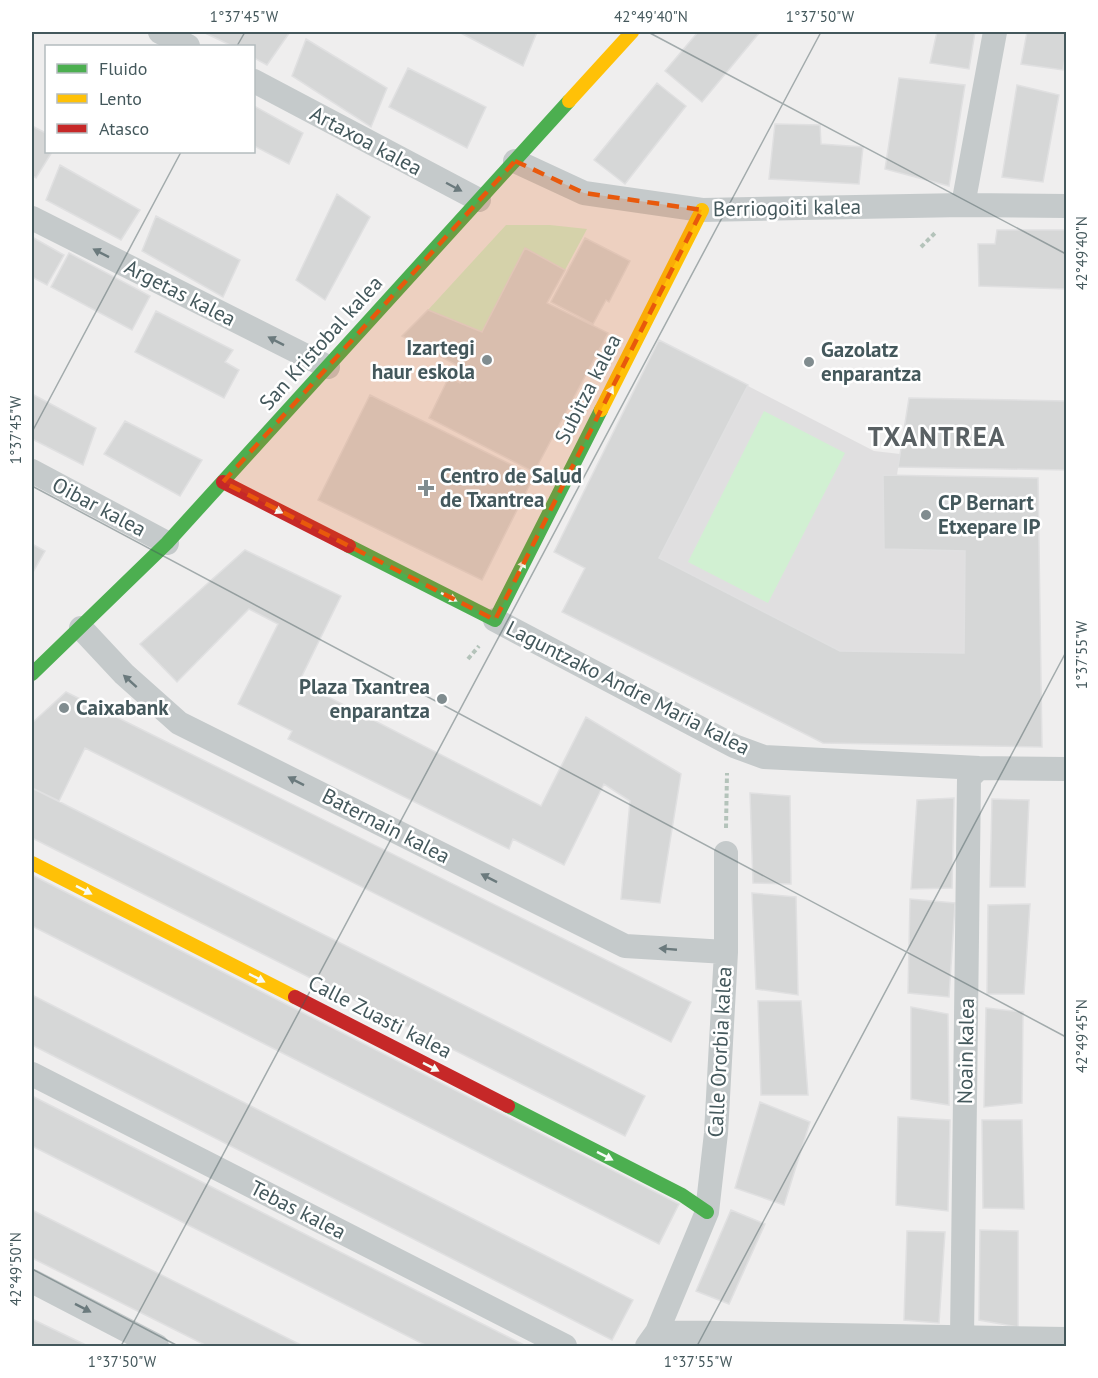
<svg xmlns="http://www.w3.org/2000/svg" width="1098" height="1378" font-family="'PT Sans',sans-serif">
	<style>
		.education { fill: #e0dfe0 }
		.green { fill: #d1f0d2 }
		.building { fill: #d6d7d7; stroke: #e0e0e1; stroke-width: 1.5 }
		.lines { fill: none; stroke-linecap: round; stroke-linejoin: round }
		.path { stroke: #b4c3ba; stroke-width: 4; stroke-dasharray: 4.5 3; stroke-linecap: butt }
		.street { stroke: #c5cacb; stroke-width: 24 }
		.fast { stroke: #4caf50; stroke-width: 14 }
		.slow { stroke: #ffc107; stroke-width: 14 }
		.jam { stroke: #c62828; stroke-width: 14 }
		.oneway { fill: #6b7a7d }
		.oneway2 { fill: #f6fbf6 }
		.marked { fill: #e8590c; fill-opacity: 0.2; stroke: #e8590c; stroke-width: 4.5; stroke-dasharray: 12 8; stroke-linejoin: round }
		.ticks { fill: none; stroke: #44585c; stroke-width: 1.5; stroke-opacity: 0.45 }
		.poi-dot { fill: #808c8f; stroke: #fff; stroke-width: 2 }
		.labels { text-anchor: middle; stroke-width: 5; stroke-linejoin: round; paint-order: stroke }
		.street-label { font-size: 21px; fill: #44585c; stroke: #fff }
		.poi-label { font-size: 21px; font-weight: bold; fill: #44585c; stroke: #fff; text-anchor: start }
		.district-label { font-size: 27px; font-weight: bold; letter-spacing: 1.5px; fill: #596063; stroke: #fff }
		.neatline { fill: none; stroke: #44585c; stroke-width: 2 }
		.ticks-label { font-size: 15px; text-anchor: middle; fill: #44585c }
	</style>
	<rect width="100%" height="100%" fill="#efeeee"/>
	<path class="education" d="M659 340 874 451 900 454 897 475 1038 478 1042 747 823 743 562 612 585 568 554 552Z"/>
	<path class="green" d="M506 225H550L587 229 565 270 525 249 482 332 428 310Z
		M764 411 845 453 768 603 688 562Z"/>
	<path class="building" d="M203 32H290L267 65 254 58V46H232Z
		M459 32H537L523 66Z
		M698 32H760L702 102 665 71Z
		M937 32H975L969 69 930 63Z
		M1027 32H1066V52L1063 70 1021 64Z
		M306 39 387 88 371 127 292 76Z
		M408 68 486 107 467 148 389 107Z
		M899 78 965 85 949 186 885 169Z
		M657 83 686 106 625 184 594 160Z
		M1017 85 1059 95 1043 182 1002 177Z
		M254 106 303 133 289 164 254 146Z
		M775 124 820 125 821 144 863 147 859 184 769 179Z
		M32 126 46 133V152H52L36 178 32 175Z
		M60 165 140 210 121 240 46 200Z
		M337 194 370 217 325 300 296 280Z
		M156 216 240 260 223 297 142 251Z
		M997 230H1066V289L979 286 978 244H995Z
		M32 237 64 255 47 285 32 277Z
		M585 238 630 261 609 302 606 300 593 324 551 302Z
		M525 248 565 270 547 303 608 333 534 472 429 418 449 377 460 383 466 370 402 336 428 310 482 332Z
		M69 253 150 296 132 330 51 287Z
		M156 311 233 350 225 362 239 370 224 398 135 352Z
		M659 340 748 385 659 558 840 651 964 653 965 551 884 549 883 475 1038 478 1042 747 823 743 562 612 585 568 554 552Z
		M32 394 96 428 83 465 32 439Z
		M370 395 534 476 482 580 318 500Z
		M909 398 1066 401V470L898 467Z
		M125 421 202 460 180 496 104 454Z
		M32 544 45 551 32 574Z
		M245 550 341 596 299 682 541 806 586 717 681 774 660 903 621 899 630 801 604 784 564 865 513 839 509 849 288 739 292 731 238 704 278 624 249 609 177 682 140 644Z
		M66 692 691 1002 671 1042 85 748 59 801 32 788V723Z
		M32 788 645 1096 625 1136 32 838Z
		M750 793 790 796 791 884 753 883Z
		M954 798 952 888 911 889 917 800Z
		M992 799 1029 800 1025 887H990Z
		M32 875 679 1204 659 1244 32 926Z
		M752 893 796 897 798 995 756 989Z
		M910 899 955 903 949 997 908 993Z
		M1030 904 1024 994H987L988 905Z
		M32 995 633 1300 612 1340 32 1045Z
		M758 1001H801L808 1095H761Z
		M911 1007 948 1014 949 1105 911 1099Z
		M986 1008 1023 1012 1022 1103 984 1107Z
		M32 1096 526 1346H427L32 1146Z
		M760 1102 810 1122 784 1205 735 1188Z
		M898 1117 950 1120 948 1211 896 1205Z
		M982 1120H1022L1024 1209 983 1208Z
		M32 1210 303 1346H207L32 1258Z
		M731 1210 765 1224 729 1304 696 1291Z
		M980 1230 1018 1231V1327L979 1320Z
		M907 1231 945 1232 939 1323 904 1320Z
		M32 1319 88 1346H32Z"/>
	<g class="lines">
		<path class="path" d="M921 247 935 233
			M468 659 479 646
			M726 828 727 773"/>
		<path class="street" d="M160 32 188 46
			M254 81 479 200
			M515 161 584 193 702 210 963 205 1066 206
			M963 205 995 32
			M32 218 328 367
			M32 471 167 543
			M495 620 734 746 764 757 979 768 1066 769
			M81 628 124 674 179 723 625 946 726 952
			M32 1074 565 1346
			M32 1281 157 1346
			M657 1332 1066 1339
			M962 1337 969 778 979 768
			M647 1346 657 1332 707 1212 716 1133 726 952V853"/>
		<path class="fast" d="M349 546 495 620 601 410
			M32 674 167 543 569 101
			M508 1106 682 1195 707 1212"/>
		<path class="slow" d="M569 101 632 32
			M601 410 702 210
			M32 863 295 997"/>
		<path class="jam" d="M223 482 349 546
			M295 997 508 1106"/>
	</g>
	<defs><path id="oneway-solid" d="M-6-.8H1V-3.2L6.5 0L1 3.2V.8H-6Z" transform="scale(1.5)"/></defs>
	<g class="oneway">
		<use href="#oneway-solid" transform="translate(454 187) rotate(28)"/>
		<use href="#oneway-solid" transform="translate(101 253) rotate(-153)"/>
		<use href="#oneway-solid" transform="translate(276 341) rotate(-153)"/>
		<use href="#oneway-solid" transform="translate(130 681) rotate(-138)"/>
		<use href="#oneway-solid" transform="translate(296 781) rotate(-153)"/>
		<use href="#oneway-solid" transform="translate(489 878) rotate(-153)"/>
		<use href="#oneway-solid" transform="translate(668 949) rotate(-175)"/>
		<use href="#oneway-solid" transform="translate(83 1308) rotate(27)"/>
	</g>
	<g class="oneway2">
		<use href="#oneway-solid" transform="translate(609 394) rotate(-63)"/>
		<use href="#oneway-solid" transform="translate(275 509) rotate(28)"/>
		<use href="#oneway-solid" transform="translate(521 568) rotate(-63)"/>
		<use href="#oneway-solid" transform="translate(449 597) rotate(27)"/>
		<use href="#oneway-solid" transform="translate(84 890) rotate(27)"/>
		<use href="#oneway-solid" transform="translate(257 978) rotate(27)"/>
		<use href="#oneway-solid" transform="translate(431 1067) rotate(27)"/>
		<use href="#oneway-solid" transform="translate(605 1156) rotate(27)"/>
	</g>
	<path class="marked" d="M515 161 584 193 702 210 495 620 223 482Z"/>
	<path class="ticks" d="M648 32 1066 254M237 46 245 32M32 432 181 152M32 486 1066 1037M32 1269 178 1346M121 1346 821 32M697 1346 1066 652"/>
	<g class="poi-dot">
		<circle cx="487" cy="360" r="6"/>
		<circle cx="809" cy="362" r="6"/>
		<path d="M423 479h6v6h6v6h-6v6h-6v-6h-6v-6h6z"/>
		<circle cx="926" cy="515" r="6"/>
		<circle cx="442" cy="699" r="6"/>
		<circle cx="64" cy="708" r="6"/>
	</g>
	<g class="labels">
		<g class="street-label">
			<text transform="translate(366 141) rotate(28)" y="7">Artaxoa kalea</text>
			<text transform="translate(787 208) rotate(-1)" y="7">Berriogoiti kalea</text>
			<text transform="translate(180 293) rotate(27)" y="7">Argetas kalea</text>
			<text transform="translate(321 343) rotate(-48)" y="7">San Kristobal kalea</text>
			<text transform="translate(588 389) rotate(-63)" y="7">Subitza kalea</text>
			<text transform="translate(99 507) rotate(28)" y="7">Oibar kalea</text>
			<text transform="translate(628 688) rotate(27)" y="7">Laguntzako Andre Maria kalea</text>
			<text transform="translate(386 826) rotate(27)" y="7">Baternain kalea</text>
			<text transform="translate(380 1017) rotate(27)" y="7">Calle Zuasti kalea</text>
			<text transform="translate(966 1051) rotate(-89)" y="7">Noain kalea</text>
			<text transform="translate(720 1052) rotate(-87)" y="7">Calle Ororbia kalea</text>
			<text transform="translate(298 1210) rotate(27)" y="7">Tebas kalea</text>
		</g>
		<g class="poi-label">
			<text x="475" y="355" text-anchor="end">Izartegi<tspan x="475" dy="24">haur eskola</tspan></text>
			<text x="821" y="357">Gazolatz<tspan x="821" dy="24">enparantza</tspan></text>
			<text x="440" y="483">Centro de Salud<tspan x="440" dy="24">de Txantrea</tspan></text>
			<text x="938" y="510">CP Bernart<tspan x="938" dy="24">Etxepare IP</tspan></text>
			<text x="430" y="694" text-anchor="end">Plaza Txantrea<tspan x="430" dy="24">enparantza</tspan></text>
			<text x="76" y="715">Caixabank</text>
		</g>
		<g class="district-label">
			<text x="937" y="446">TXANTREA</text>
		</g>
	</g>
	<rect width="1098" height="1378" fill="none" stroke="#ffffff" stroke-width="66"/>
	<rect x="45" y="45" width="210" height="108" fill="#ffffff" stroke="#b4bcbe" stroke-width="1.5"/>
	<rect x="57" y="64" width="30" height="9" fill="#4caf50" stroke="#b4bcbe" stroke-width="1.5"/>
	<text x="99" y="75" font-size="18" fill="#44585c">Fluido</text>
	<rect x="57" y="94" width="30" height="9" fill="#ffc107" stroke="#b4bcbe" stroke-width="1.5"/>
	<text x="99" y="105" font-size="18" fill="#44585c">Lento</text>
	<rect x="57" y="124" width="30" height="9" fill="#c62828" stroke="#b4bcbe" stroke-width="1.5"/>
	<text x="99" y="135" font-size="18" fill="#44585c">Atasco</text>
	<rect x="33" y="33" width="1032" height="1312" class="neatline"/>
	<g class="ticks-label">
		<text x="244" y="22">1°37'45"W</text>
		<text x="651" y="22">42°49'40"N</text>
		<text x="820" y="22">1°37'50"W</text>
		<text transform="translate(1082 253) rotate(-90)" y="5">42°49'40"N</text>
		<text transform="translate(16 430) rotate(-90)" y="5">1°37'45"W</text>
		<text transform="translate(1082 655) rotate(-90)" y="5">1°37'55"W</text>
		<text transform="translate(1082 1036) rotate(-90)" y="5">42°49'45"N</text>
		<text transform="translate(16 1269) rotate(-90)" y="5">42°49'50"N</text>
		<text x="122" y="1367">1°37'50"W</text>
		<text x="698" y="1367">1°37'55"W</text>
	</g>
</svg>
